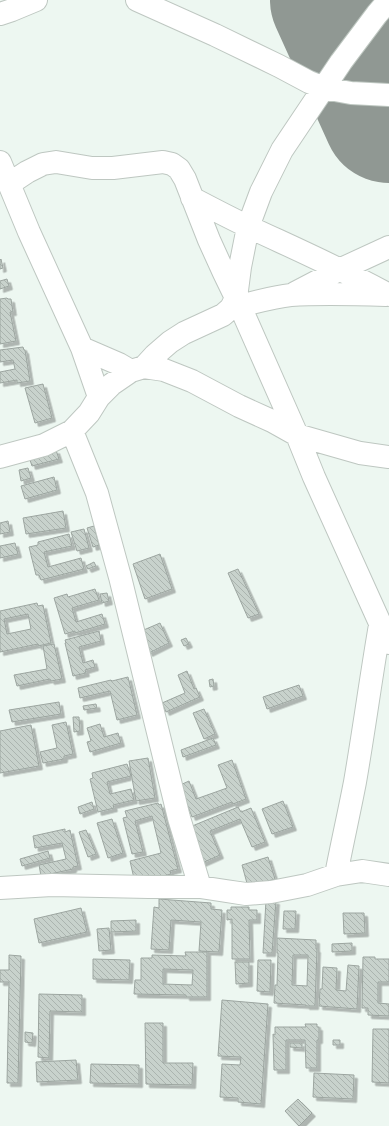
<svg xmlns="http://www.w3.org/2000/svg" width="389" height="1126" font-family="Overpass,sans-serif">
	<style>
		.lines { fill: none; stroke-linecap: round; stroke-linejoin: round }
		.runway { stroke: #909893; stroke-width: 132 }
		.building { fill: url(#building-back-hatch); stroke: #9ca5a0; fill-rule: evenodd; filter: url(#shadow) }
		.minor-casing { stroke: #bec7c1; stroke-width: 24 }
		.minor { stroke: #fff; stroke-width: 22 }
	</style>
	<defs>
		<pattern id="building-back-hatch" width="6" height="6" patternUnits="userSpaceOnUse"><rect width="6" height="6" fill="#c8d2cc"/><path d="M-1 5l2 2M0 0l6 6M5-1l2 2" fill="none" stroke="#abb4af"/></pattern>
		<filter id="shadow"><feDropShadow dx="3.5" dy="3.5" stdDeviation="0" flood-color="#0004"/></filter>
	</defs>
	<rect width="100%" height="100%" fill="#edf7f1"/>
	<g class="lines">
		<path class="runway" d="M336 0 389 117"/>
	</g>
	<path class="building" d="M1 259 3 268 0 269V260Z
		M7 279 9 286 0 289V281Z
		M7 298 8 299H11L13 312H10L16 341 0 344V299Z
		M23 347 24 350H25L30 381 17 383V380L0 383V372L15 369 13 360 0 362V350Z
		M43 384 52 418 35 423 25 388Z
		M56 450 59 459 32 466 29 457Z
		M28 468 31 478 21 481 19 470Z
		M54 477 57 490 25 499 21 486Z
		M63 511 66 528 26 534 23 518Z
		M8 521 10 532 0 534V523Z
		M94 526 99 545 93 547 87 528Z
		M84 529 89 548 77 551 71 532Z
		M69 534 72 546 44 552 48 567 81 558 84 569 41 580 39 575H36L29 547 38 545V542Z
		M15 543 18 554 0 558V546Z
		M160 554 172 589 145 599 133 564Z
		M94 562 96 566 88 569 86 566Z
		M238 569 259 614 248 618 228 573Z
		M95 589 99 600 72 608 76 622 102 614 105 624 75 633V631L65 634 54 598 67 594 68 597Z
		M107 593 109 601 102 603 100 594Z
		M37 603 38 606 43 605 51 643 38 646V644L0 652V611ZM28 614 31 629 7 634 4 619Z
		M160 623 169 643 149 653 139 632Z
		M99 631 101 641 79 647 83 663 93 660 95 667 85 670 86 673 73 676 65 643H66L65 640Z
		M186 638 189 644 184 646 181 640Z
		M54 644 62 679 51 681 50 679 17 686 14 675 47 669 43 646Z
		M187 671 194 689 196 688 200 697 166 712 162 703 185 693 178 675Z
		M128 677 137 715 117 720 110 691 80 698 78 688 111 680 112 681Z
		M213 679 214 686 210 687 209 680Z
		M299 685 303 696 267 709 263 697Z
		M59 702 61 714 12 722 9 710Z
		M96 704 97 708 84 710 83 706Z
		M204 709 215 734 204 739 193 713Z
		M73 717H79L80 731 74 732Z
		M66 722 73 754 64 756V759L43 763 40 752 57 748 52 725Z
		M100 724 104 737 118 733 121 743 90 752 87 742 91 741 87 728Z
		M31 725 39 766 0 773V731Z
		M213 738 216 745 183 757 181 750Z
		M148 758 155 798 136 801 129 761Z
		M232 760 246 799 233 804 232 802 192 817 187 804 178 786 189 781 196 799 227 788 218 765Z
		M127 764 131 776 107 782 110 794 131 789 134 800 113 805 114 808 98 812 90 779 93 778 92 773Z
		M283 801 293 827 272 834 262 809Z
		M92 802 94 809 80 814 78 807Z
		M158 803 159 805 161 804 178 869 170 871 171 874 135 883 130 861 161 853 152 816 135 821 143 852 132 854 123 818 127 817 125 811Z
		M238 807 241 812 251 808 265 842 252 847 240 819 210 831 220 855 202 863 185 829Z
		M112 819 123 853 108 858 97 823Z
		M65 829V832L70 830 78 866 73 867V869L41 876 39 865 66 859 62 843 35 848 33 836Z
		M86 830 96 854 88 857 79 832Z
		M48 851 50 858 22 866 20 859Z
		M268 857 275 879 248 887 242 865Z
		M159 899 211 903V909L222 910 219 952 199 951 201 922 171 920 169 950 151 949 154 907 159 908Z
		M266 900 276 901 272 953H263Z
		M231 907H249V910H257V920H249L250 959H232V919L227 920V910H231Z
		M81 908 87 932 39 943 34 919Z
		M284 911H296L295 929H283Z
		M343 913H364L365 933 344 934Z
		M136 920V931L111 932V921Z
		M109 928 111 950 99 951 97 929Z
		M277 938 316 940V949H317L315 1006H306V1005L274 1003 275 985H277L278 953H277ZM293 955H308L307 986 292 985Z
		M352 943V951L332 952V944Z
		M185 952H207V997H186V995L134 994 135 980H141V958H152V955L186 956ZM163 969 193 970 192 985 163 984Z
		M9 955 21 956 18 1083H7L9 982H0V970H9Z
		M363 957H375V959H389V982H378V1003L389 1004V1016L368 1015V1008H362Z
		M93 959 130 960 129 980 93 979Z
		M258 960H271L270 992 257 991Z
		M235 962H249V983L236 984Z
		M348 965 359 966 357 1009 319 1006 320 989H322L323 967 337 968 336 990 346 991Z
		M39 994 82 995V1012L50 1011 49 1058 38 1057Z
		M222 1000 268 1004 261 1104 238 1102V1098L220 1097 222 1064 240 1065 241 1057 218 1056Z
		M145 1023H163V1063H193L192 1085 146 1084Z
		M305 1024H317V1027H319V1040H317V1068H306L305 1040H286V1070H274L273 1034 275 1035V1027H306Z
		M373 1029H389V1083L372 1082Z
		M25 1032 33 1033 32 1043 25 1042Z
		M333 1040H340V1045H333Z
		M290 1043H302V1048L290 1047Z
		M76 1060 78 1080 37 1082 36 1062Z
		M91 1064 139 1065V1084L90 1083Z
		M314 1073 354 1075 353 1099 313 1097Z
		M298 1099 312 1113 299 1126 285 1111Z"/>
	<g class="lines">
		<g class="minor-casing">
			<path id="minor" d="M137 0 215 35 279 66 309 82 324 88 351 93 389 95
				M0 14 12 10 36 0
				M0 162 29 232 82 348 99 397
				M9 184 27 172 43 164 56 162 92 168H113L163 162 172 164 179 169 185 179 209 240 224 273 240 306 297 435 314 477 389 643
				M192 198C211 208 230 218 249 227 296 249 344 270 389 295
				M295 293 339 270 389 247
				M231 308C251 304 270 297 291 295 322 293 354 294 386 295
				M82 348 119 364 131 371
				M144 367 155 355 170 342 184 333 223 315 231 308 236 298 240 267 248 227 261 192 282 150 341 62 377 14 389 0
				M72 431 97 493 120 577 179 818 200 887
				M0 457 44 445 72 431 89 413 99 397 112 384 131 371 144 367 164 370 192 381 239 406 272 421 297 435 360 453 389 457
				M336 875C342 844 349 813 355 782 364 730 371 677 380 625
				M0 888 52 885 149 887H200L226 891 246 894 271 892 307 885 336 875 362 871 389 875"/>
		</g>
		<use href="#minor" class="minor"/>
	</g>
</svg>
